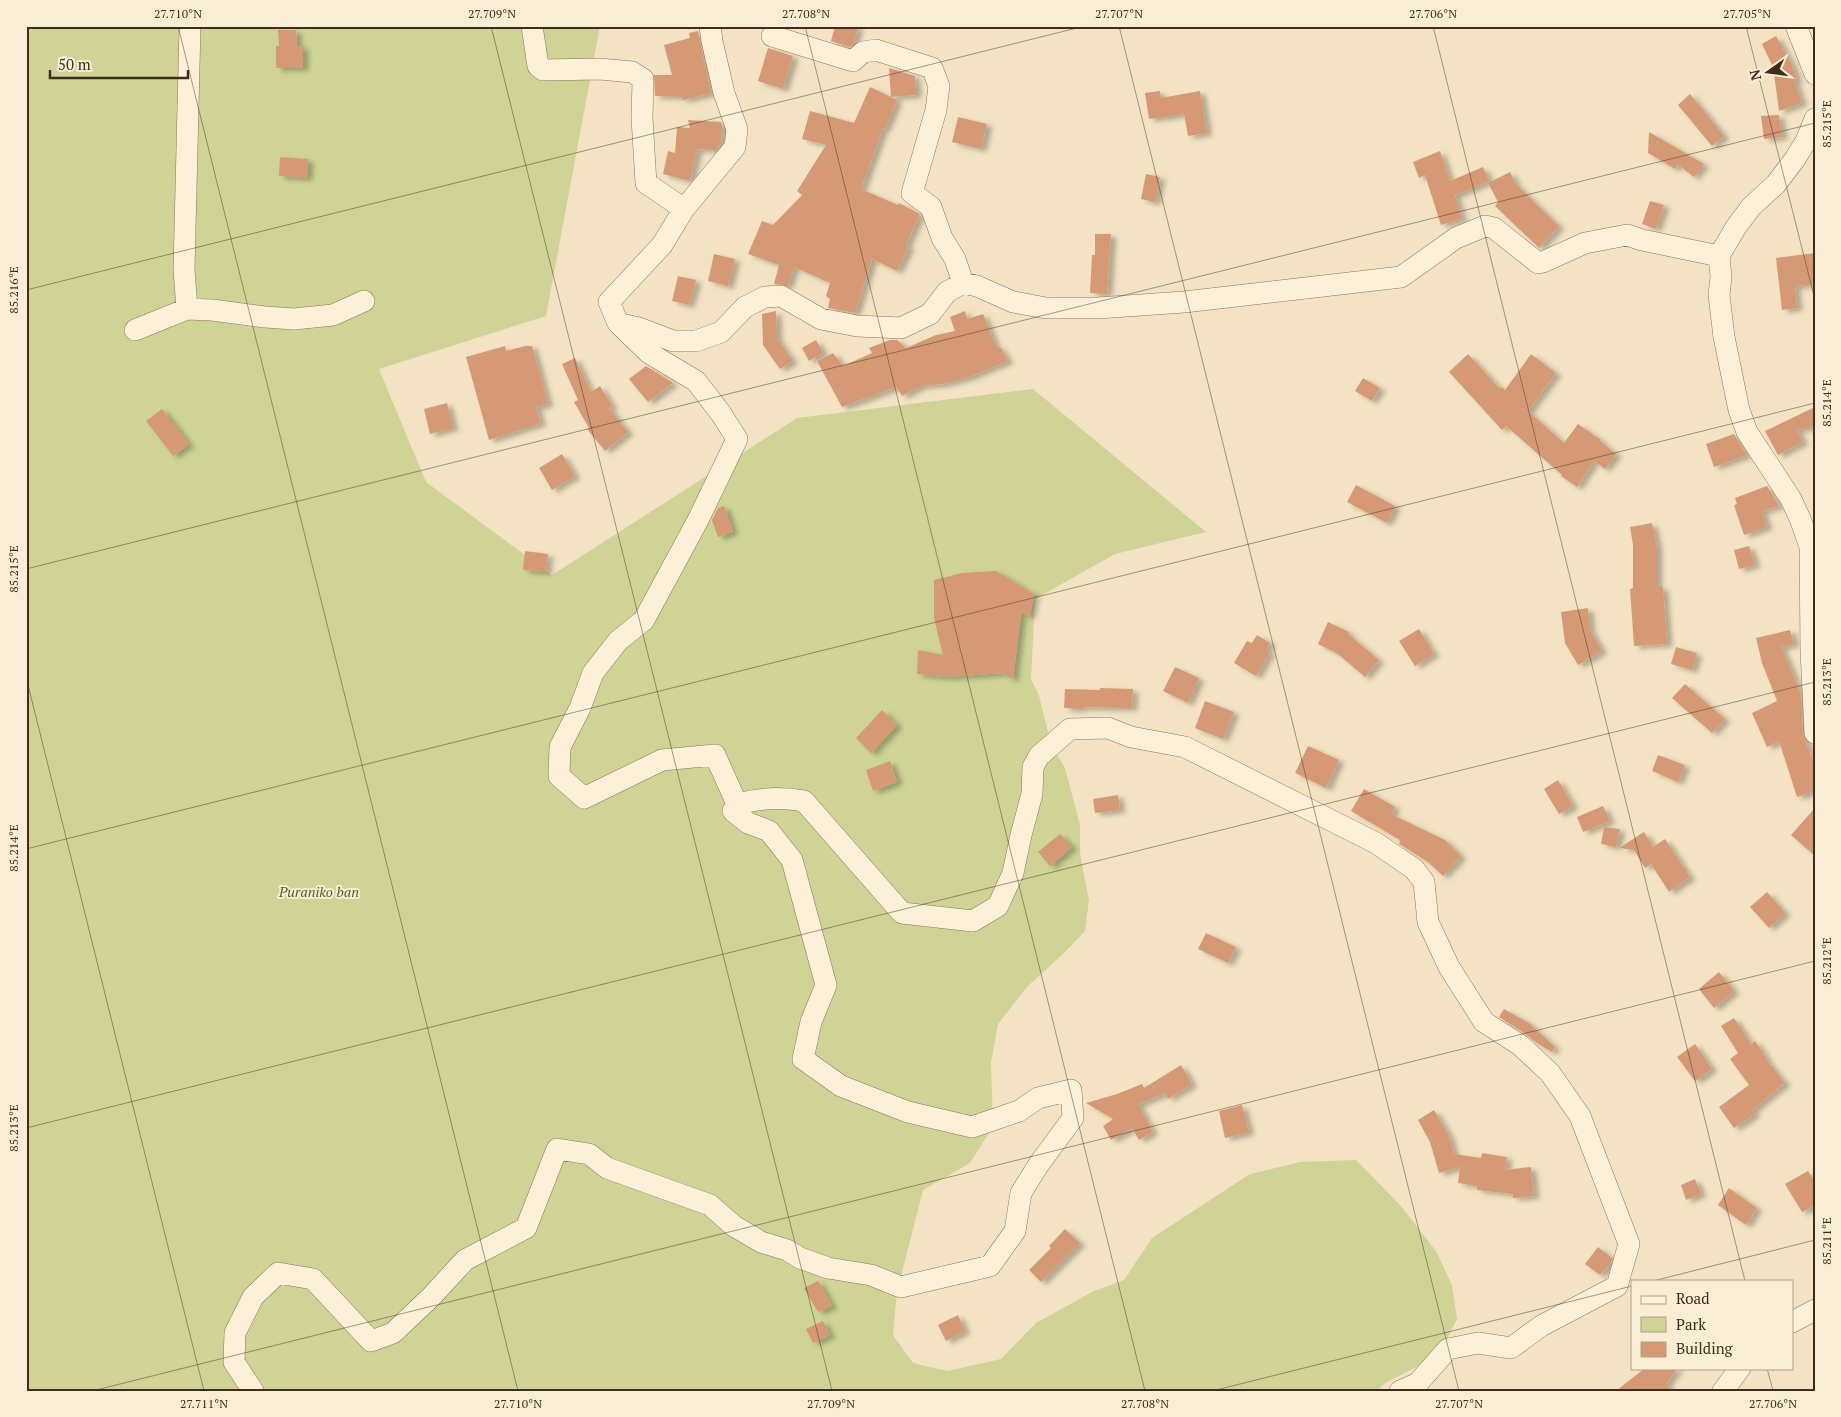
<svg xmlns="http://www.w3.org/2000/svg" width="1841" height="1417" font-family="'PT Serif',serif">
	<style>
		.green { fill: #cfd396 }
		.building { fill: #d69975; filter: url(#shadow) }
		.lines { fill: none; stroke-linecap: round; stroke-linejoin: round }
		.minor-casing { stroke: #917357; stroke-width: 22 }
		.minor { stroke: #fdf0d9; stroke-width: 21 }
		.ticks { fill: none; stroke: #3f2c1d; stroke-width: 1; stroke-opacity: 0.45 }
		.labels { text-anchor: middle; stroke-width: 4; stroke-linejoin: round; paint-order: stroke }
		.park-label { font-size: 14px; font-style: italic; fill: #525e21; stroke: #faedd5 }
		.neatline { fill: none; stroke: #3f2c1d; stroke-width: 2 }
		.ticks-label { font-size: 12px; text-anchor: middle; fill: #3f2c1d }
	</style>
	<defs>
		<filter id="shadow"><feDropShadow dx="5.5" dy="3" stdDeviation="2.5" flood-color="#0004"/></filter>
	</defs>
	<rect width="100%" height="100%" fill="#f3e3c4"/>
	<path class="green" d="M26 26H600L546 316 379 369 426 482 552 575 797 418 1033 389 1206 532 1115 554 1035 599 1031 679 1039 696 1051 744 1065 768 1080 825V854L1089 900 1085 931 1063 954 1027 987 998 1024 991 1063 993 1127 970 1163 923 1190 897 1292 893 1335 913 1363 947 1371 1001 1359 1036 1323 1094 1291 1124 1280 1152 1238 1250 1174 1300 1162 1356 1160 1400 1205 1436 1251 1452 1285 1457 1319 1438 1356 1385 1383 1377 1391H26Z"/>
	<path class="building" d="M835 26H858L854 43 850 47 831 41Z
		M278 30H296L297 46H303V68H276V46H279Z
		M698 31 711 93 683 100V97L655 96 654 75H672L664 45 690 38 689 33Z
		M1776 36 1792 65 1797 81H1794L1802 103 1779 111 1773 67 1762 44Z
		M768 48 793 56 783 89 758 81Z
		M889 68 915 76 916 95 891 97Z
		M870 87 897 100 885 129 883 128 861 189 898 205 899 203 920 214 906 245 909 247 897 271 872 259 855 313 828 308 830 299 826 296 830 283 794 267 788 286 774 284 779 265 748 254 762 221 773 225 802 195 797 191 826 145 802 139 810 111 854 123Z
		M1160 91 1161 98 1200 91 1207 133 1188 136 1184 114 1149 119 1145 93Z
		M1690 94 1724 136 1712 146 1678 105Z
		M1779 115 1782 137 1764 139 1761 116Z
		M958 117 987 124 981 149 952 142Z
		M688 120 721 122 722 125 721 144 716 150 697 149 690 181 663 174 668 151 675 153 677 127 690 128Z
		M1649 132 1704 164 1694 177 1677 164 1675 169 1648 153Z
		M1440 151 1450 181 1483 167 1489 181 1455 195 1462 219 1441 225 1425 175 1419 178 1413 162Z
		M280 157 308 159 307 178 279 176Z
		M1510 172 1516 184 1559 226 1539 248 1495 206 1498 202 1488 183Z
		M1146 174 1160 177 1155 202 1141 199Z
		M1650 201 1664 205 1656 229 1642 224Z
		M1095 234H1111L1107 294 1090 293 1092 255H1095Z
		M1815 253V284L1795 286 1797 308 1782 310 1776 258Z
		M714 254 735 259 728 286 708 281Z
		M678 276 696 280 689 305 672 301Z
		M776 311 777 338 793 361 780 369 763 345 762 314Z
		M965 311 967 319 983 314 996 347 1001 348 1008 361 969 377 943 384 921 386 902 396 896 387 842 407 817 361 833 353 843 366 872 353 869 348 890 340H897L906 348 936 335 955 331 950 317Z
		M816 340 823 353 809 361 802 348Z
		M505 346 506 351 525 346H532L548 404 536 407 541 423 489 440 466 357Z
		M1468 354 1500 389 1502 387 1505 390 1531 354 1556 373 1528 411 1564 443 1578 424 1601 440 1600 441 1616 454 1605 469 1594 461 1577 487 1561 476 1562 475 1506 426 1502 430 1449 372Z
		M575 358 591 392 600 386 612 406 609 408 628 432 605 451 587 429 589 428 574 402 578 400 562 364Z
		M646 366 673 383 648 402 629 379Z
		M1363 378 1380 388 1372 401 1355 391Z
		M447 403 453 428 430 434 424 409Z
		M1815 407V426L1797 430 1803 442 1778 455 1765 431Z
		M162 409 189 444 173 456 146 421Z
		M1734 434 1747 455 1714 467 1706 444Z
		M562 454 575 476 552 490 539 468Z
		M1356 485 1395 506 1387 523 1347 502Z
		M1767 486 1779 506 1762 511 1767 527 1744 535 1734 505 1737 504 1735 498Z
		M724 506 733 532 718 537 712 520 718 508Z
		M1652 523 1657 547V587H1663L1667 644 1634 646 1630 589 1633 588V545L1630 527Z
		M1749 546 1755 565 1739 569 1734 550Z
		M525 551 548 554 546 572 523 570Z
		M996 571 1034 594 1030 616 1021 613 1013 679 1002 673 946 677 917 674 918 650 943 655 934 618V580L962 573Z
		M1588 608 1590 630 1602 651 1578 665 1565 643 1561 612Z
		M1328 622 1349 632 1348 634 1379 660 1365 677 1338 654 1318 644Z
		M1419 629 1434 654 1415 666 1399 641Z
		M1790 630 1794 644 1781 647 1801 694 1803 734 1815 766V791L1797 797 1779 741 1767 747 1752 713 1777 701 1762 663 1756 638Z
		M1257 635 1270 643 1266 650 1270 652 1256 676 1234 663 1247 641 1252 643Z
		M1676 647 1697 653 1692 670 1671 664Z
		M1175 667 1199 678 1188 703 1163 691Z
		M1685 684 1725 719 1712 733 1672 698Z
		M1100 688 1133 689 1132 708 1082 707V709L1064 708 1065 689 1100 690Z
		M1205 701 1234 712 1223 739 1195 728Z
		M882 710 897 725 871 753 856 738Z
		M1308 746 1339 760 1326 788 1295 773Z
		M1658 755 1685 765 1678 782 1652 771Z
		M890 761 897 782 873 791 866 770Z
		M1558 780 1573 806 1559 814 1544 789Z
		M1364 789 1395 807 1391 814 1445 840 1461 856 1443 876 1428 862 1399 844 1400 840 1351 811Z
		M1118 795 1120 810 1095 813 1093 799Z
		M1603 806 1610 821 1583 832 1577 817Z
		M1815 808V856L1791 835Z
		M1604 827 1620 829 1616 847 1601 844Z
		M1644 832 1653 847 1665 839 1690 877 1669 892 1651 864 1645 868 1634 850 1619 848Z
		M1060 834 1072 847 1050 866 1038 852Z
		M1767 892 1785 913 1769 928 1750 907Z
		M1206 933 1236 947 1228 963 1198 949Z
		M1719 972 1734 991 1714 1008 1699 989Z
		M1504 1009 1529 1023 1555 1047 1552 1052 1535 1042 1527 1035 1499 1017Z
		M1734 1018 1751 1044 1755 1041 1766 1057 1765 1058 1785 1083 1752 1110 1755 1114 1734 1128 1719 1107 1749 1085 1730 1059 1738 1053 1721 1026Z
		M1695 1044 1712 1069 1695 1081 1677 1057Z
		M1181 1065 1192 1084 1168 1099 1165 1093 1138 1104 1153 1132 1139 1140 1132 1128 1111 1140 1103 1126 1113 1119 1086 1103 1117 1094 1142 1084 1144 1088Z
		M1242 1105 1249 1132 1225 1138 1219 1111Z
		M1434 1110 1449 1136 1454 1154 1481 1158 1482 1153 1507 1157 1505 1170 1531 1167 1534 1196 1513 1198V1194L1477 1190V1186L1458 1183 1460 1167 1439 1173 1430 1142 1418 1120Z
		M1808 1171 1815 1182V1205L1802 1212 1785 1184Z
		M1695 1179 1701 1194 1686 1200 1681 1185Z
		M1729 1188 1757 1208 1746 1225 1718 1205Z
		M1065 1229 1080 1243 1041 1282 1029 1270 1051 1248 1049 1246Z
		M1598 1247 1612 1258 1611 1263 1600 1275 1585 1264Z
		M818 1281 832 1306 818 1312 804 1288Z
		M958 1315 965 1331 946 1341 938 1325Z
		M823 1321 830 1335 813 1343 806 1329Z
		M1645 1368H1678L1666 1384 1671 1391H1616Z"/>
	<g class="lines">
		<g class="minor-casing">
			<path id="minor" d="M532 26 538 66 543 70 600 69 632 72 643 79 642 118 646 183 684 209
				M710 26 712 41 724 93 737 129 735 147 684 209 662 245 609 302 618 323 649 353 696 381 722 415 737 439 698 520 644 620 618 641 593 673 580 708 560 747 559 776 584 798 662 760 715 755 737 804C763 798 777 797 804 801L902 913 973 921 998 906 1013 873 1021 835 1032 794 1033 767 1039 756 1070 729 1108 728 1131 737 1185 747 1376 843 1414 869 1424 882 1428 922 1449 967 1484 1022 1520 1045 1550 1073 1580 1116 1629 1244 1617 1286 1541 1326 1511 1348 1478 1343 1448 1349 1418 1383 1400 1391
				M1796 26 1815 74
				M772 36 853 61 863 52 876 50 932 68 939 86 936 110 912 193 931 207 942 238 955 259 963 283
				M1815 119 1806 141 1795 159 1776 184 1751 207 1736 227 1719 256 1721 277 1719 295 1724 337 1739 410 1747 432 1791 499 1801 521 1810 547 1811 650 1815 733
				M187 309 212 310 265 317 294 319 333 315 364 301
				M621 324 639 328 673 341H696L721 332 745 307 765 297 781 296 821 319 857 326 901 328 930 314 947 292 963 283 977 286 1013 302 1046 308H1098L1184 302 1401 277 1456 238 1485 226 1494 228 1538 263 1543 262 1585 243 1627 235 1642 240 1719 256
				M135 330 187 309 184 270 190 26
				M1792 1322 1815 1310
				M253 1391 234 1362 235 1333 253 1297 278 1273 313 1279 371 1341 393 1333 432 1296 465 1260 526 1228 557 1149 589 1154 607 1168 710 1205 734 1226 761 1242 787 1250 800 1258 828 1268 871 1275 901 1287 990 1266 1015 1231 1021 1193 1039 1164 1073 1118 1071 1090 1038 1098 1019 1111 972 1127 908 1112 841 1086 803 1059 811 1022 826 985 792 860 769 831 748 823 733 811 737 804
				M1723 1391 1740 1368"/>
		</g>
		<use href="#minor" class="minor"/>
	</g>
	<path class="ticks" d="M178 26 518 1391M491 26 832 1391M805 26 1145 1391M1119 26 1459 1391M1433 26 1745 1281M1746 26 1815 300M26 290 1085 26M26 569 1815 123M26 677 204 1391M26 849 1815 403M26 1128 1815 682M1653 1281 1815 1240M1767 1368 1773 1391M92 1391 1815 961M1212 1391 1632 1286"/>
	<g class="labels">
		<g class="park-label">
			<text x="319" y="897">Puraniko ban</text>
		</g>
	</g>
	<rect width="1841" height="1417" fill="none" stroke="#faedd5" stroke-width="55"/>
	<rect x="1631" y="1280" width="162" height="90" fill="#faedd5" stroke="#afa08b"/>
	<rect x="1641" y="1296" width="25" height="8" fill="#fdf0d9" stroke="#afa08b"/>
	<text x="1676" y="1304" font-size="15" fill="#3f2c1d">Road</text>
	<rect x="1641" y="1317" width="25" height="15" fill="#cfd396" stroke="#afa08b"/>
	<text x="1676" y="1330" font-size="15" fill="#3f2c1d">Park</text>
	<rect x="1641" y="1342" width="25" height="15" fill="#d69975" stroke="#afa08b"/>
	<text x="1676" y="1354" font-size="15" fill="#3f2c1d">Building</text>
	<g transform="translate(1768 72) rotate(256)" stroke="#faedd5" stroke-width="4" paint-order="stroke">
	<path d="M0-4L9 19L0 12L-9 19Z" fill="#3f2c1d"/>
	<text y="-8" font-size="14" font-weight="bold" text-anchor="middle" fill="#3f2c1d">N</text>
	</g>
	<path d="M50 70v8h138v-8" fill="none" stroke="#3f2c1d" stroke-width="2.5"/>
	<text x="58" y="70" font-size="15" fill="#3f2c1d" stroke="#faedd5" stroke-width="4" paint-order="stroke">50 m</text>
	<rect x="28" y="28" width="1786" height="1362" class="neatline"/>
	<g class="ticks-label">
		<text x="178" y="18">27.710°N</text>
		<text x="492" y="18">27.709°N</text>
		<text x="806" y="18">27.708°N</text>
		<text x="1119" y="18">27.707°N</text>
		<text x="1433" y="18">27.706°N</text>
		<text x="1747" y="18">27.705°N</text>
		<text transform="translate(1827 124) rotate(-90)" y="4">85.215°E</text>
		<text transform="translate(14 290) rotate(-90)" y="4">85.216°E</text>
		<text transform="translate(1827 403) rotate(-90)" y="4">85.214°E</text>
		<text transform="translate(14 569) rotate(-90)" y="4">85.215°E</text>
		<text transform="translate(1827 682) rotate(-90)" y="4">85.213°E</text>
		<text transform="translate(14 848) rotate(-90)" y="4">85.214°E</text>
		<text transform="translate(1827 961) rotate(-90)" y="4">85.212°E</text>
		<text transform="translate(14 1128) rotate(-90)" y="4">85.213°E</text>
		<text transform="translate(1827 1241) rotate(-90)" y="4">85.211°E</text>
		<text x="204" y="1408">27.711°N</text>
		<text x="518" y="1408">27.710°N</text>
		<text x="831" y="1408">27.709°N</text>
		<text x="1145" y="1408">27.708°N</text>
		<text x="1459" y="1408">27.707°N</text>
		<text x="1773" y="1408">27.706°N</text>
	</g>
</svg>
